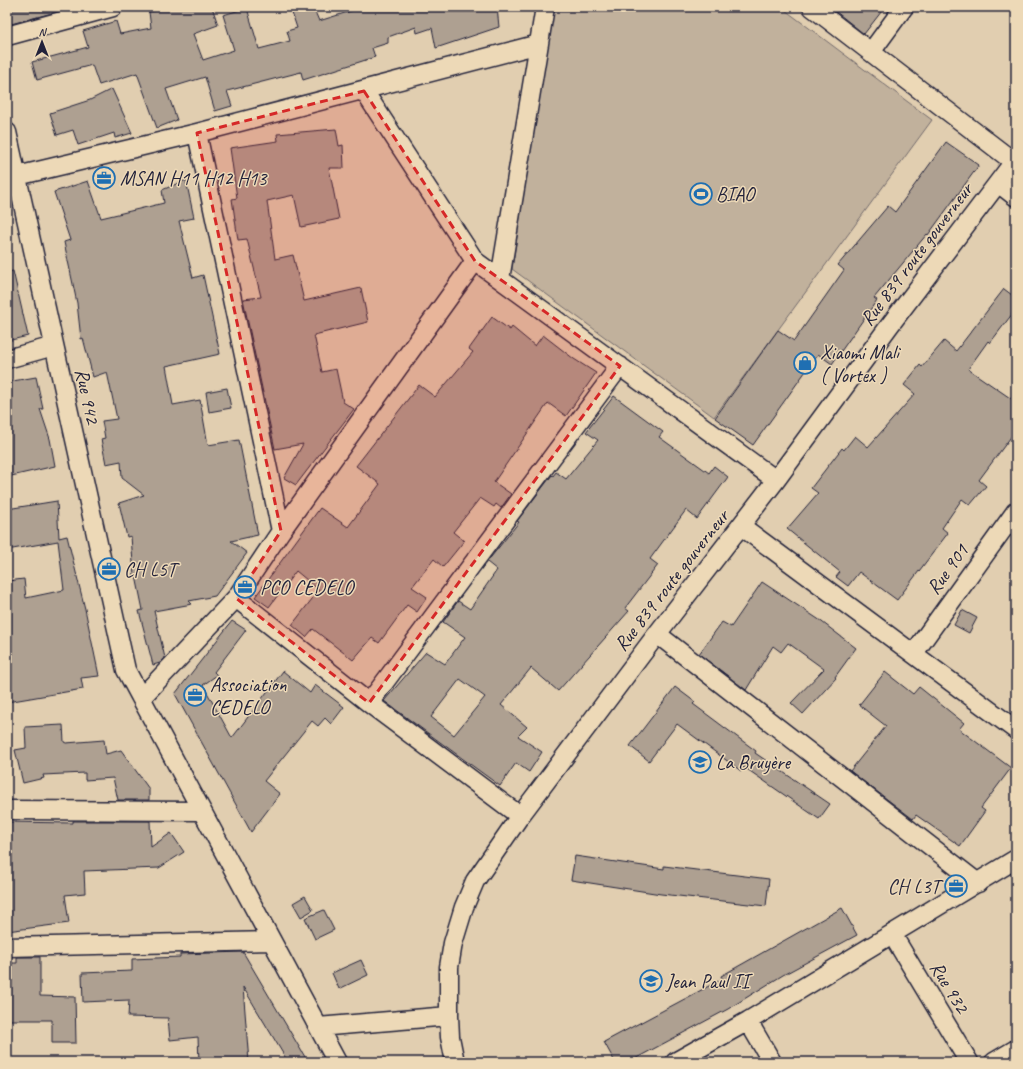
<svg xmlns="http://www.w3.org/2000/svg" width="1023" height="1069" font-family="Caveat,sans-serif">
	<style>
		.green { fill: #c1b19c; stroke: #726a6c }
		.building { fill: #aea091; stroke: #22223b; fill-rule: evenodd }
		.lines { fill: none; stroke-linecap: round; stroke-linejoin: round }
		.minor-casing { stroke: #22223b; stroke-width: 21 }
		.minor { stroke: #edd9b7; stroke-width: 18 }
		.marked { fill: #d62828; fill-opacity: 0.2; stroke: #d62828; stroke-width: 3; stroke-dasharray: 8 5; stroke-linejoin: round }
		.labels { text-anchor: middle; stroke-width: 3; stroke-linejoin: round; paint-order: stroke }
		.poi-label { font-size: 20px; fill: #22223b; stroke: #edd9b7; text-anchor: start }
		.street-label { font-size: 20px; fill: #22223b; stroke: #edd9b7 }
	</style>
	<rect width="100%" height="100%" fill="#e1ceb0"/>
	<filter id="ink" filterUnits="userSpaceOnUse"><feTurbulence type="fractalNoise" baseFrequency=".025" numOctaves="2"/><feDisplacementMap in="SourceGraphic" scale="8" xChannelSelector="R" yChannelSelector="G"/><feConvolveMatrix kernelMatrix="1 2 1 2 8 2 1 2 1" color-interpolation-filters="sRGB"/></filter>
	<g filter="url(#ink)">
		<path class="green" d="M553 7H781L932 120 714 417 512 269Z"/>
		<path class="building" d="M7 7H60V11L11 24Z
			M173 7H212L218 25 193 34 203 60 234 50 223 15 247 8 259 49 290 41 287 31 297 28 290 7H313L319 21 364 7H497L499 27 436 48 432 28 417 33 416 27 388 37V43L372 48 375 57 303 80 301 72 227 91 232 106 215 111 205 77 166 89 177 120 157 128 137 73 99 85 92 65 37 80 32 62 88 47 83 31 116 21 120 34 151 28 149 12Z
			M830 7H885L864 34Z
			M112 89 132 133 115 138 114 133 78 145 73 130 57 135 50 113 90 100Z
			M336 129 339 146 343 145 344 168H329L339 219 301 227 294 195 267 201 275 259 293 255 304 301 361 288 368 322 314 335 322 372 336 369 343 402 354 409 296 485 284 478 303 444 275 449 243 299 261 297 247 239 238 240 232 199 237 198 230 148 278 141 277 134Z
			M946 142 979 165 928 235 927 234 874 298 877 300 832 364 818 354 753 445 715 418 778 330 794 341 844 270 838 265 888 206 895 212Z
			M186 180 194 218 179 221 193 278 203 275 220 354 166 366 173 405 200 400 208 445 239 440 258 535 231 541 247 553 215 596 189 601 192 604 154 611 165 658 160 663 153 665 139 611 143 610 136 576 134 577 131 536 127 537 119 503 144 495 122 478 121 461 106 464 101 439 105 438 102 421 117 419 107 372 93 377 83 338 81 339 77 303 64 242 70 240 54 192 88 181 101 218 164 203 162 190Z
			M13 271 28 336 7 341V272Z
			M1004 289 1016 298V309L990 343 988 341 968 369 1016 402V430L979 480 986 486 970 505 962 499 942 528 948 533 897 600 859 572 848 586 836 577 840 572 787 529 818 493 811 488 842 448 844 450 855 436 868 447 915 394 904 385 920 365 922 367 944 341 956 351Z
			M492 317 510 330 512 327 535 346 543 335 574 359 596 373 566 416 548 403 494 482 511 494 501 508 496 504 494 507 480 498 453 532 464 541 443 567 434 559 412 587 427 597 417 612 407 605 379 643 372 638 353 660 313 629 306 637 292 625 319 590 296 571 269 607 255 597 320 508 348 527 380 484 356 466 419 385 435 397 473 352 469 349Z
			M36 377 43 409H40L50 439 55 466 7 477V382Z
			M227 388 231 408 209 412 206 392Z
			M614 396 663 432 659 437 709 473 714 466 728 477 697 519 686 510 650 559 658 565 625 608 629 611 558 691 531 668 501 705 527 727 518 736 542 752 529 772 516 763 500 786 384 701 426 652 445 664 465 637 443 622 458 601 470 609 497 570 487 562 519 522 517 521 552 475 553 476 556 472 566 479 598 440 586 432ZM460 679 485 697 454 735 431 717Z
			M57 501 59 538 67 536 85 609 99 676 81 678 83 689 7 702V581L24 579 26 598 64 590 58 541 7 550V509Z
			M762 582 818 619 856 648 835 677 836 678 803 714 791 703 824 669 788 643 781 652 773 646 746 690 699 654 722 622 731 627Z
			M962 610 977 618 969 633 954 625Z
			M232 621 246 630 214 672 217 675 203 685 232 738 283 671 310 693 315 685 344 707 331 724 325 718 318 726 312 721 264 781 280 794 251 832 175 694Z
			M885 672 913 694 919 687 964 723 959 729 1011 768 981 808 985 811 960 846 916 815 913 819 850 771 886 726 859 705Z
			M675 687 695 702 693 704 756 751 755 753 830 804 819 819 744 767 741 771 677 724 649 761 630 746Z
			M63 725 64 742 66 743 104 740 106 754 121 750 149 789V800H118L113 778 85 780V773L43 775 44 778 23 783 15 750 26 748 25 727Z
			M73 821H150L151 847 171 833 184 852 159 868 84 871 85 893 65 895 69 923 7 931V822L73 823Z
			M575 856 664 869V866L769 879 766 906 661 894 571 880Z
			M305 896 313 910 301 917 293 903Z
			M842 908 857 935 783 975 728 1009 629 1062H615L604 1042 722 979 721 976Z
			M324 910 334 930 315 939 305 918Z
			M243 952 308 1062H288L243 987 249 1062H199L198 1037 170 1040 168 1018 128 1017 129 1000 83 1002 82 973 132 971V959L180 957V954Z
			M17 957H40V996L75 997 76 1043H52V1020H7V963H17Z
			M361 960 368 975 339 989 332 973Z"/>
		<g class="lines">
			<g class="minor-casing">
				<path id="minor" d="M812 7 1014 162
					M7 36 113 7
					M871 52 904 7
					M364 91 475 261 776 480
					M7 132 126 670 337 1062
					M197 133 281 531
					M17 176 197 133 539 44
					M998 183 1016 197
					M500 279 545 7
					M7 359 54 346
					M741 526 1016 730
					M236 598 369 703 520 816
					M657 634 978 883
					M914 653 1016 511
					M141 698 236 598 281 531 475 261
					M369 703 620 366
					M7 810 202 811
					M892 934 969 1062
					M7 947 272 941
					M748 1021 772 1062
					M318 1027 449 1016
					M455 1062 450 1037 449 1016V967L453 943 464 907 475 881 520 816 657 634 776 480 890 325 1016 159
					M675 1062 748 1021 1016 859
					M994 1062 1016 1049"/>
			</g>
			<use href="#minor" class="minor"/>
		</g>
	</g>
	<path class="marked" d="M364 91 475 261 620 366 369 703 236 598 281 531 197 133Z"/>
	<defs>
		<g id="office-ring" transform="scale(1.15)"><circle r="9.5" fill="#edd9b7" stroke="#1f6fb2" stroke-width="1.5"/><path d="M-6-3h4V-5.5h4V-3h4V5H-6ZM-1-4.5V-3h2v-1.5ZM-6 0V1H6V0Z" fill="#1f6fb2"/></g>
		<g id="stadium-ring" transform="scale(1.15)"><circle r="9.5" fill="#edd9b7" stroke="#1f6fb2" stroke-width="1.5"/><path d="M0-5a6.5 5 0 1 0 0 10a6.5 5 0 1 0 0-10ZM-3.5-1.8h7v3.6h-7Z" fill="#1f6fb2"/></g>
		<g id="shop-ring" transform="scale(1.15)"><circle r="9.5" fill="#edd9b7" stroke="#1f6fb2" stroke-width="1.5"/><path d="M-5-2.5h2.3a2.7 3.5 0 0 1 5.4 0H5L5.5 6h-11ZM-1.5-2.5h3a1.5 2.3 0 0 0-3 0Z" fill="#1f6fb2"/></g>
		<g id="school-ring" transform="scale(1.15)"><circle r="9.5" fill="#edd9b7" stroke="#1f6fb2" stroke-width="1.5"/><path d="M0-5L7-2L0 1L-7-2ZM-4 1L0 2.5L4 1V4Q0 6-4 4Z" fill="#1f6fb2"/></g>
	</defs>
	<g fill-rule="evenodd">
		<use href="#office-ring" x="104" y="178"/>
		<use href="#stadium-ring" x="701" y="194"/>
		<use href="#shop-ring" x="805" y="363"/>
		<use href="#office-ring" x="109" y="569"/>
		<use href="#office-ring" x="245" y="587"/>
		<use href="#office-ring" x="195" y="695"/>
		<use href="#school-ring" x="700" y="762"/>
		<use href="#office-ring" x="956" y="886"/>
		<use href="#school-ring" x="651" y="981"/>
	</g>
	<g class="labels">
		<g class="poi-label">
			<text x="120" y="185">MSAN H11 H12 H13</text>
			<text x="716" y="201">BIAO</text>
			<text x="820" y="359">Xiaomi Mali<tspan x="820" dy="23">( Vortex )</tspan></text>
			<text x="124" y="576">CH L5T</text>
			<text x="260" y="594">PCO CEDELO</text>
			<text x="210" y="691">Association<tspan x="210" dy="23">CEDELO</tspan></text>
			<text x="716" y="769">La Bruyère</text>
			<text x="940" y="893" text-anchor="end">CH L3T</text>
			<text x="666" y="988">Jean Paul II</text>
		</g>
		<g class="street-label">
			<text transform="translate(916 254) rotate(-53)" y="7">Rue 839 route gouverneur</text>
			<text transform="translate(88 396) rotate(78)" y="7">Rue 942</text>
			<text transform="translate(947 569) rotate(-54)" y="7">Rue 901</text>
			<text transform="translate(671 580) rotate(-52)" y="7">Rue 839 route gouverneur</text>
			<text transform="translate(950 987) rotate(59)" y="7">Rue 932</text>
		</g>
	</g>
	<rect width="1023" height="1069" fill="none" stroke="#edd9b7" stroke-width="24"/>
	<rect x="12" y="12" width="999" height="1045" fill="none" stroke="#22223b" stroke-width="1.5" filter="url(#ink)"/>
	<g transform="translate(42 42)" stroke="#edd9b7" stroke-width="3" paint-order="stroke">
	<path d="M0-3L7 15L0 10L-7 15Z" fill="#22223b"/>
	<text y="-6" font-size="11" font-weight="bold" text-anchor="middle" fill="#22223b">N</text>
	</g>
</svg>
